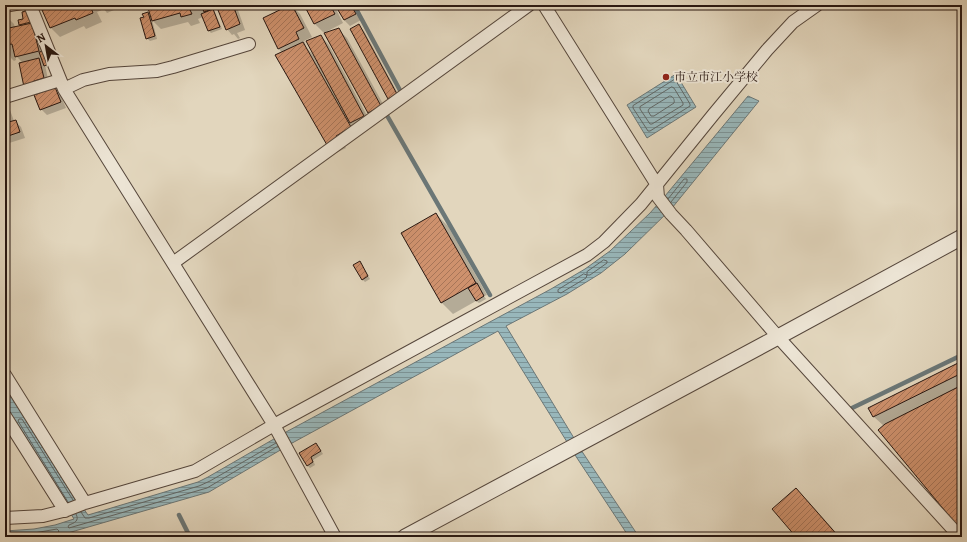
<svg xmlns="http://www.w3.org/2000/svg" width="967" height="542" font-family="Alegreya,'Noto Serif JP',serif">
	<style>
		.water { fill: url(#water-rules); stroke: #6b7777 }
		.shadow { fill: #0003 }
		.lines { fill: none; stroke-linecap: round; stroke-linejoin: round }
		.shore { stroke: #606766; stroke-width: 1 }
		.stream { stroke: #6b7777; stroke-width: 4.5 }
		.building { fill: url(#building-hatch); stroke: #281711 }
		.service-casing { stroke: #56473c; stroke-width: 8 }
		.minor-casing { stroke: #56473c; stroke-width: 14 }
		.tertiary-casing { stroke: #56473c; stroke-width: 17 }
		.service { stroke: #ece4d4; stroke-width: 6 }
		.minor { stroke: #ece4d4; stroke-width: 12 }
		.tertiary { stroke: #ece4d4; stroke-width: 15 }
		.poi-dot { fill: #8f2418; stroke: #ece4d4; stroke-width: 1.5 }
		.labels { text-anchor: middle; stroke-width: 4; stroke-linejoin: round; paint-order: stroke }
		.poi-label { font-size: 12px; fill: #281711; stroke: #ece4d4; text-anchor: start }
	</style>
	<defs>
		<pattern id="water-rules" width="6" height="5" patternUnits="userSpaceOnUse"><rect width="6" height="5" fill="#98b7bb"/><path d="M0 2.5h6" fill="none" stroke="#7c9497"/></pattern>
		<pattern id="building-hatch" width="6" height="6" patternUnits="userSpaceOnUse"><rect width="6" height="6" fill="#ce916d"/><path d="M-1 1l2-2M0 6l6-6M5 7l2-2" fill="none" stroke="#a77558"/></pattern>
	</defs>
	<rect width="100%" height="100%" fill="#e2d6bd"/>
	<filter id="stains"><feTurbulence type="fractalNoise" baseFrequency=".005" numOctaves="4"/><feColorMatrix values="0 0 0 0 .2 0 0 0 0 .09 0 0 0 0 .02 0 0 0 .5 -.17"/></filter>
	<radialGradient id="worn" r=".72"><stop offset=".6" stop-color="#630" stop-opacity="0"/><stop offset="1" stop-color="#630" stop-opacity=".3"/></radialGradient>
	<path class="water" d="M676 74 696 107 647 138 627 105Z
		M748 96 759 101 672 208 625 254 601 273 567 294 506 326 583 453 639 537H629L577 458 498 331 294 442 209 492 54 537H5V531L34 529 55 525 74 519 5 408V385L74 495 88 515 198 482 208 477 286 432 551 289 585 269 610 251 650 213 665 196Z"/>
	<path class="shadow" d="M55 5H113L114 10 107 13 104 9 97 12 102 22 86 29 84 26 60 37 51 28 43 10Z
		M148 5H232L238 10 245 30 237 33 240 38 238 39 234 34 232 35 227 29 218 8 214 10 222 29 211 33 209 31 203 17 198 19 200 23 191 26 188 22 161 29 152 20 157 39 150 41 147 38 145 18 148 13 151 17Z
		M286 5H294L295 9 300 14 312 37 304 41 307 48 313 55 321 36 329 45 372 125 353 126 359 136 344 145 346 148 336 153 328 144 282 53 279 49 264 19 288 7Z
		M305 5H334L343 23 324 33 315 24Z
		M337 5H353L361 20 350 26 344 20Z
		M28 11 51 67 48 68 45 65 49 84 31 92 23 63 15 55 16 60 14 61 11 58 10 55 5 56V15L14 24 15 28 22 26 20 25 25 20Z
		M359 25 364 31 402 101 394 105 388 99 351 29Z
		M338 29 347 38 389 115 377 121 368 112Z
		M54 88 60 94 66 108 47 115 41 109Z
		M5 104 10 110 14 121H15L21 127 25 138 6 144 5 143Z
		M436 214 448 226 487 295 484 296 486 299 479 303 476 301 453 314 442 303Z
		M360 262 362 265 370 279 365 282 363 280 354 265Z
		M962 363V530L884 426 874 417 870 408Z
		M319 447 323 454 313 460 315 465 310 468 307 465 301 453Z
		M796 489 808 501 840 537H797Z"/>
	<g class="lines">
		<path class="shore" d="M674 80 676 81 690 104V106L650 131H648L633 108V106Z
			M672 87 674 88 683 103V105L652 124H650L640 109V107Z
			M670 96C673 96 675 100 674 103L654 116H651L648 111 649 109Z
			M668 199 684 179H687V182L671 202
			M604 260 607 261V263L590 275H587V272Z
			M584 274 587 275 586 278 561 293 558 292V290Z
			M68 502 18 421 19 419H22L73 500
			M81 512 85 518H89L199 486 210 481 276 443
			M76 514C80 521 74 523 69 525L68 527 69 528 207 488 278 446
			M5 534 34 533 57 529 59 531 57 534V537"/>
		<path class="stream" d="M354 5 402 94
			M387 111 385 112 490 295
			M850 409 962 355
			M179 515 190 537"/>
	</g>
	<path class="building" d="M53 5H90L93 13 76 20 75 18 50 28 42 10Z
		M147 5H195L196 8 190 10 192 14 181 17 180 13 152 21Z
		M207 5H211L212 9 204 12 202 7Z
		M216 5H233L240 24 226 30Z
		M290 5H292L304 28 296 32 299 39 278 49 263 18Z
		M304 5H330L335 14 314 24Z
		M335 5H351L356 14 344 20Z
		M213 9 220 27 208 31 201 14Z
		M29 10 31 22 19 25 18 20 23 19 22 12Z
		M148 12 155 36 146 39 140 18 144 17 142 14Z
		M5 14 9 28 32 23 39 51 15 57 12 44 5 45Z
		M359 24 397 94 388 99 350 29Z
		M339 28 381 106 368 113 324 33Z
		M321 35 364 116 350 123 306 41Z
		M303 42 351 127 336 136 338 139 327 145 275 55Z
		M44 51 49 64 44 66 39 52Z
		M39 58 44 78 34 81 35 84 24 87 19 63Z
		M55 87 61 102 40 110 34 95Z
		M16 120 20 132 5 137V123Z
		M436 213 476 283 441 303 401 233Z
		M360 261 368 276 362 280 353 265Z
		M477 283 484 296 476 301 468 288Z
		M962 361V373L873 417 868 408Z
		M962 385V527L960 529 878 430 885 424Z
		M316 443 321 451 311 457 313 462 307 466 299 453Z
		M796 488 839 537H796L772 509Z"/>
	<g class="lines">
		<g class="service-casing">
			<path id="service" d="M5 9 27 5"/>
		</g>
		<g class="minor-casing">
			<path id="minor" d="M30 5 64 89 274 425 335 537
				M544 5 657 185 658 197 671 214 686 230 778 337 960 537
				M64 89 83 80 109 74 157 71 173 67 249 44
				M5 97 60 80
				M173 263 529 5
				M5 375 85 503
				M5 416 65 511
				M5 518 43 516 67 510 85 503 195 471 274 425 587 255 604 242 641 204 713 115 767 50 793 22 817 5"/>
		</g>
		<g class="tertiary-casing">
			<path id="tertiary" d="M405 537 778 337 962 237"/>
		</g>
		<use href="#service" class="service"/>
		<use href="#minor" class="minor"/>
		<use href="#tertiary" class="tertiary"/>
	</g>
	<circle class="poi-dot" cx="666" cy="77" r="4"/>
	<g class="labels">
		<g class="poi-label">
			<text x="674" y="81">市立市江小学校</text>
		</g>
	</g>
	<rect width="967" height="542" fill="none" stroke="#e2d6bd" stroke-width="20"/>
	<rect x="6" y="6" width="955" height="530" fill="none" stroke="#281711" stroke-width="2"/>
	<rect x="10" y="10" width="947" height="522" fill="none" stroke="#281711"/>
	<g transform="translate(46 46) rotate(329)" stroke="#ece4d4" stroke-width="3" paint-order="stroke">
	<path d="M0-3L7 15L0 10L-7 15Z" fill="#281711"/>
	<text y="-6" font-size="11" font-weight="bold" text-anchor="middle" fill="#281711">N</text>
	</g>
	<rect width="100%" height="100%" filter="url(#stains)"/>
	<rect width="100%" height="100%" fill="url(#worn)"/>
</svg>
